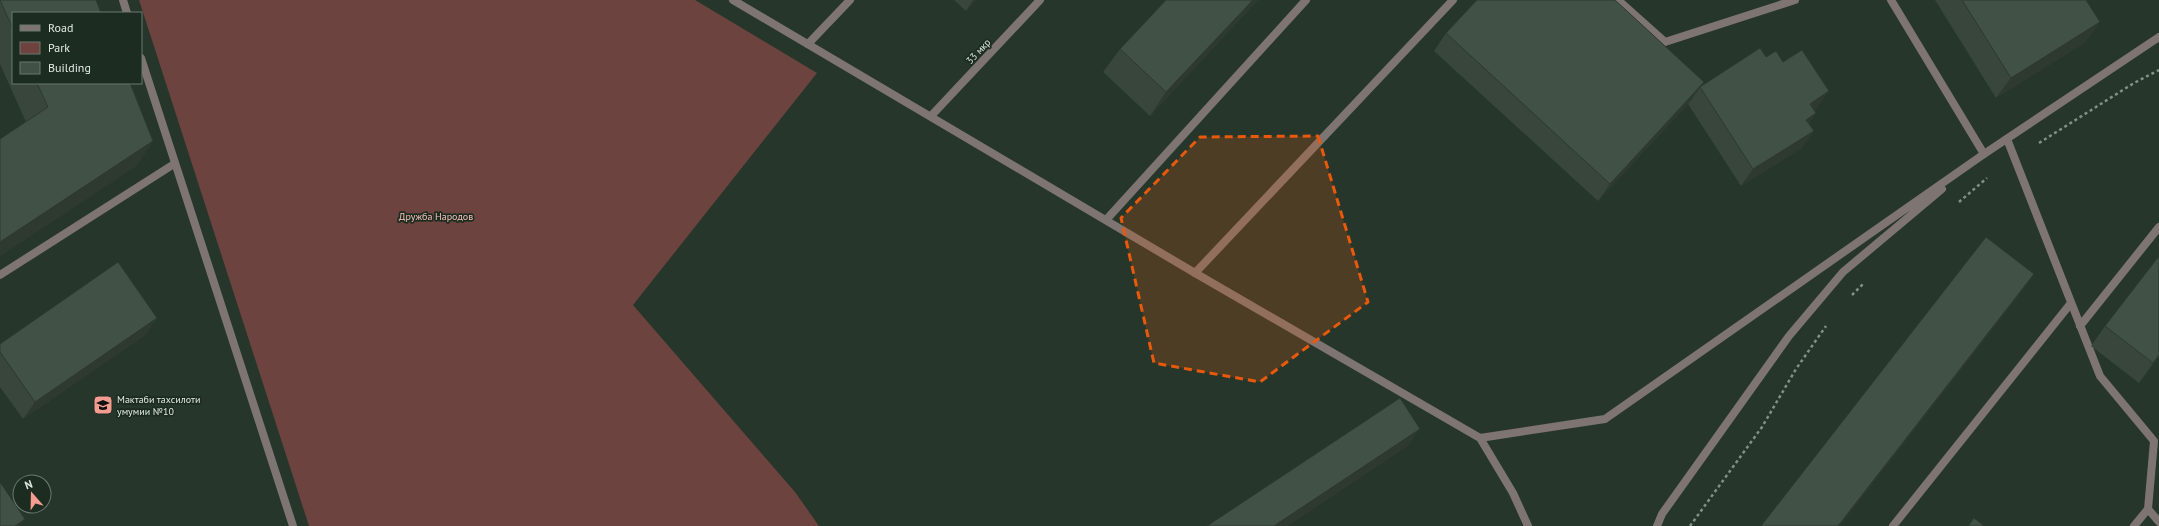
<svg xmlns="http://www.w3.org/2000/svg" width="2159" height="526" font-family="'PT Sans',sans-serif">
	<style>
		.green { fill: #6c433e }
		.lines { fill: none; stroke-linecap: round; stroke-linejoin: round }
		.path { stroke: #849087; stroke-width: 2.5; stroke-dasharray: 3 3; stroke-linecap: butt }
		.service { stroke: #7e7472; stroke-width: 8 }
		.minor { stroke: #7e7472; stroke-width: 8 }
		.tertiary { stroke: #7e7472; stroke-width: 8 }
		.wall { fill: #38463b }
		.shaded-wall { fill: #2e3930 }
		.building { fill: #415145; stroke: #2e3930 }
		.marked { fill: #e8590c; fill-opacity: 0.2; stroke: #e8590c; stroke-width: 3; stroke-dasharray: 8 5; stroke-linejoin: round }
		.labels { text-anchor: middle; stroke-width: 3.5; stroke-linejoin: round; paint-order: stroke }
		.street-label { font-size: 10px; fill: #e0eae2; stroke: #1d2c21 }
		.park-label { font-size: 10px; fill: #f9c2ba; stroke: #1d2c21 }
		.poi-label { font-size: 10px; fill: #e0eae2; stroke: #1d2c21; text-anchor: start }
	</style>
	<rect width="100%" height="100%" fill="#27362b"/>
	<path class="green" d="M139 0H695L817 73 633 305 795 492 819 526H309Z"/>
	<g class="lines">
		<path class="path" d="M2039 143 2134 83 2159 70
			M1959 202 1987 178
			M1852 295 1864 283
			M1690 526 1762 427 1796 369 1826 326"/>
		<path class="service" d="M808 44 850 0"/>
		<path class="minor" d="M1618 0 1665 42 1795 0
			M1891 0 1984 154
			M931 116 1040 0
			M2007 139 2100 376 2154 441 2148 509 2159 522
			M1106 220 1306 0
			M1195 273 1453 0
			M0 275 174 164
			M2080 326 2159 227
			M1893 526 2071 303
			M2134 526 2148 509"/>
		<path class="tertiary" d="M123 0 127 13
			M733 0 1195 273 1480 438 1513 493 1528 526
			M141 58 293 526
			M1480 438 1605 419 1984 154 2159 37
			M1657 526 1662 514 1789 336 1843 272 1942 189"/>
	</g>
	<path class="wall" d="M0 0 13 13V83H130L153 141 136 166 0 256V139L26 122 0 64Z
		M954 0H976L966 11Z
		M1258 0 1150 116 1103 72 1120 49Z
		M1935 0H2086V42L1996 98Z
		M1446 33 1704 82 1701 86 1766 57 1783 62 1817 108 1814 110 1816 113 1809 123 1814 131 1802 148 1741 186 1688 104 1689 103 1598 201 1434 51Z
		M157 318 145 335 23 419 0 387V344Z
		M2105 326 2159 357 2139 383 2091 346Z"/>
	<path class="shaded-wall" d="M973 0H976L966 11Z
		M1253 0H1258L1150 116 1166 92Z
		M2100 22 2086 42 1996 98 2011 78Z
		M1704 82 1689 103 1598 201 1610 184Z
		M1829 91 1817 108 1798 121 1810 104Z
		M1816 113 1804 130 1806 120Z
		M1814 131 1802 148 1741 186 1753 169Z
		M153 141 136 166 0 256V242Z
		M2034 274 2018 297 1840 526H1838Z
		M157 318 145 335 23 419 35 402Z
		M2159 355V357L2139 383 2153 363Z
		M1420 429 1408 446 1288 526H1274Z
		M25 519 20 526H15Z"/>
	<path class="building" d="M0 0H96L101 13H13V29Z
		M1166 0H1253L1166 92 1120 49Z
		M1477 0H1615L1704 82 1610 184 1446 33Z
		M1962 0H2086L2100 22 2011 78Z
		M1760 48 1766 57 1776 51 1783 62 1802 50 1829 91 1810 104 1816 113 1806 120 1814 131 1753 169 1700 87Z
		M37 83H130L153 141 0 242V139L48 107Z
		M1986 237 2034 274 1838 526H1761Z
		M2159 256V355L2153 363 2105 326Z
		M118 262 157 318 35 402 0 352V344Z
		M1400 398 1420 429 1274 526H1207Z
		M0 482 25 519 15 526H0Z
		M1974 518 1984 526H1968Z"/>
	<path class="marked" d="M1318 136 1368 302 1260 382 1154 363 1121 218 1200 137Z"/>
	<defs>
		<g id="school-square" transform="scale(1)"><rect x="-9" y="-9" width="18" height="18" rx="4" fill="#f59c91" stroke="#1d2c21"/><path d="M0-5L7-2L0 1L-7-2ZM-4 1L0 2.5L4 1V4Q0 6-4 4Z" fill="#111"/></g>
	</defs>
	<g fill-rule="evenodd">
		<use href="#school-square" x="103" y="405"/>
	</g>
	<g class="labels">
		<g class="street-label">
			<text transform="translate(978 51) rotate(-47)" y="4">33 мкр</text>
		</g>
		<g class="park-label">
			<text x="436" y="220">Дружба Народов</text>
		</g>
		<g class="poi-label">
			<text x="117" y="403">Мактаби тахсилоти<tspan x="117" dy="12">умумии №10</tspan></text>
		</g>
	</g>
	<rect x="12" y="12" width="130" height="72" fill="#1d2c21" stroke="#6b786e"/>
	<rect x="20" y="25" width="20" height="6" fill="#7e7472" stroke="#6b786e"/>
	<text x="48" y="32" font-size="12" fill="#e0eae2">Road</text>
	<rect x="20" y="42" width="20" height="12" fill="#6c433e" stroke="#6b786e"/>
	<text x="48" y="52" font-size="12" fill="#e0eae2">Park</text>
	<rect x="20" y="62" width="20" height="12" fill="#415145" stroke="#6b786e"/>
	<text x="48" y="72" font-size="12" fill="#e0eae2">Building</text>
	<g transform="translate(32 494) rotate(340)"><circle r="19" fill="#1d2c21" stroke="#6b786e"/>
	<path d="M0-3L7 15L0 10L-7 15Z" fill="#f59c91"/>
	<text y="-6" font-size="11" font-weight="bold" text-anchor="middle" fill="#e0eae2">N</text>
	</g>
</svg>
